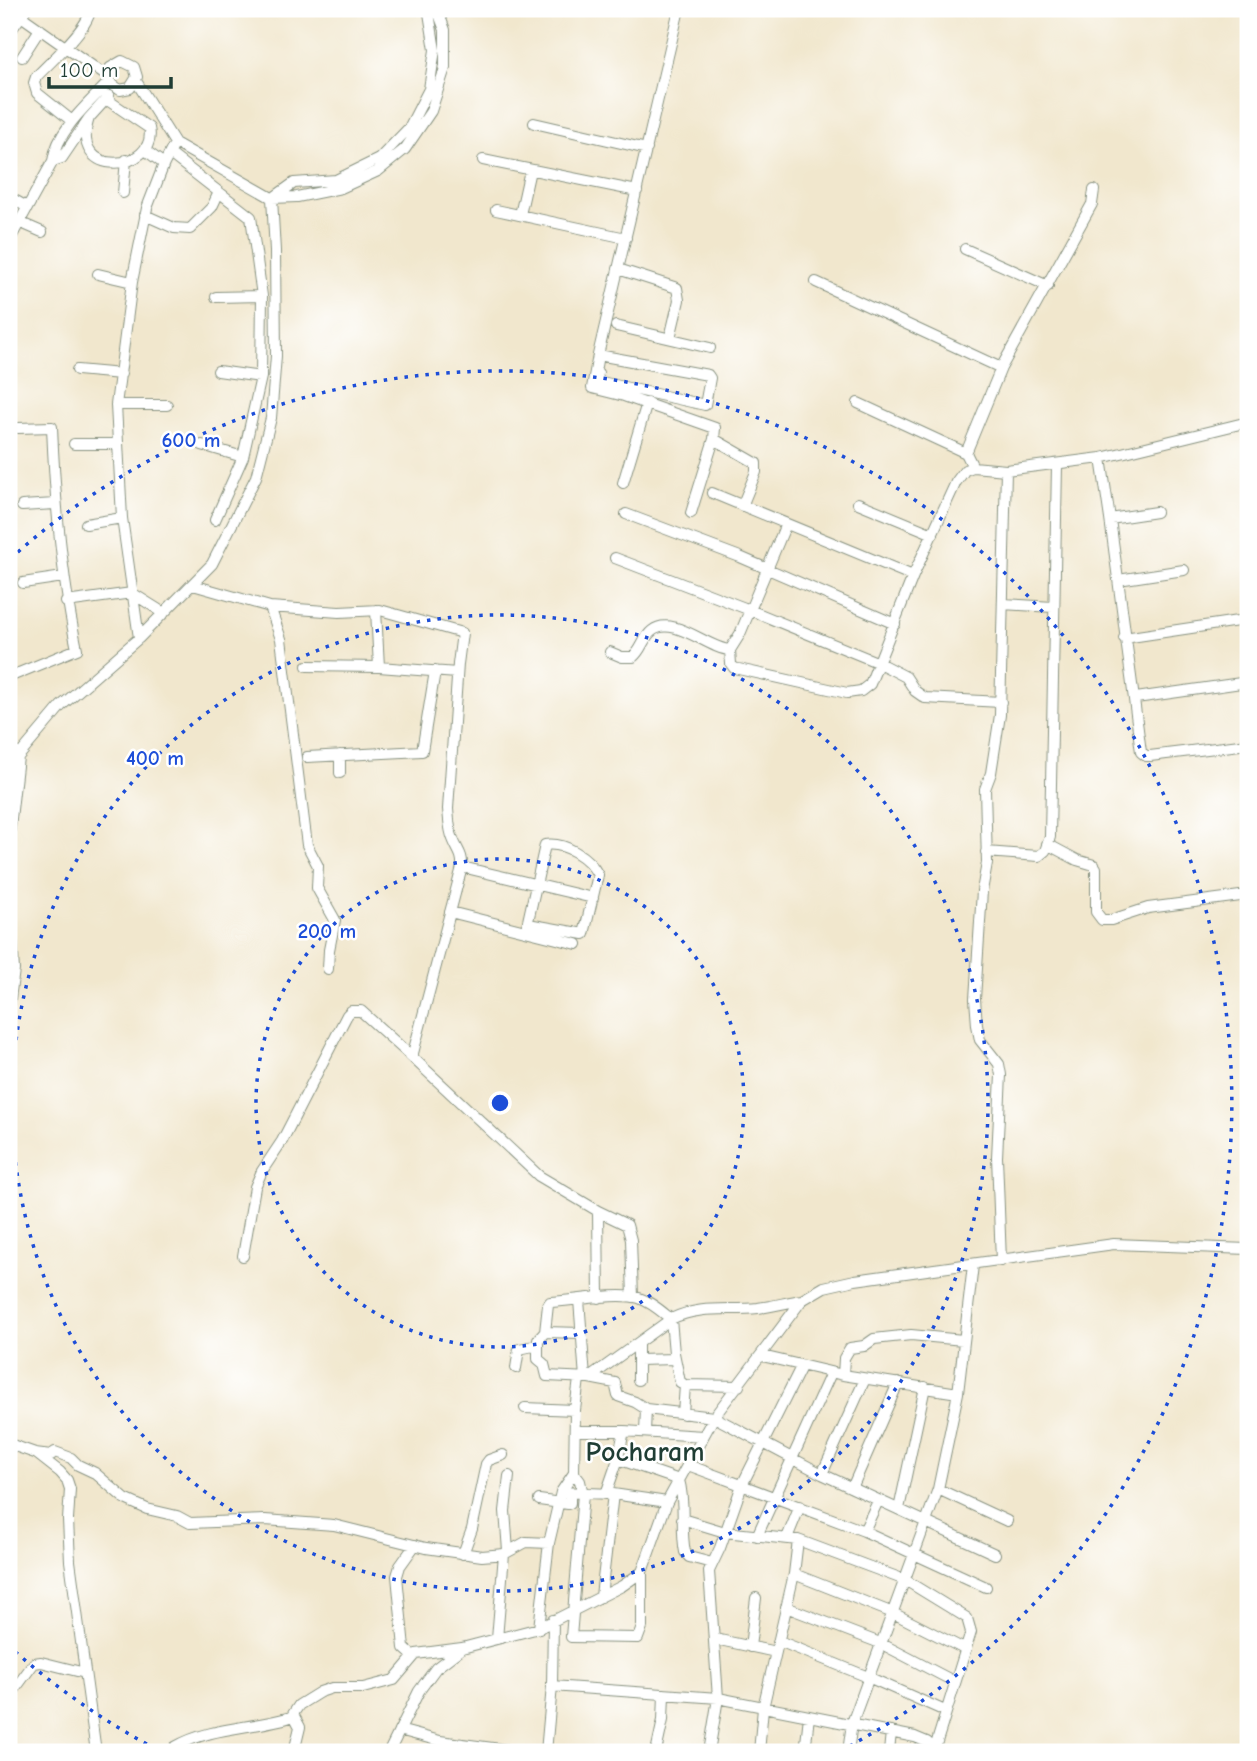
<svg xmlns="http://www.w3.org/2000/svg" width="1257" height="1761" font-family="'Comic Neue',sans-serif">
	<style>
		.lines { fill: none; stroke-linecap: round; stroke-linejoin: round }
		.minor-casing { stroke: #889280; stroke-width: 12 }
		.minor { stroke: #fff; stroke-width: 10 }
		.ring { fill: none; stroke: #1d4ed8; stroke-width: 3.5; stroke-dasharray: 3.5 7 }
		.labels { text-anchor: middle; stroke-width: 5; stroke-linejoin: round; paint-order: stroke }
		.quarter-label { font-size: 28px; font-weight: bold; fill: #1f3d34; stroke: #fff }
		.centre { fill: #1d4ed8; stroke: #fff; stroke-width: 3.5 }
		.ring-label { font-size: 21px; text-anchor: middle; font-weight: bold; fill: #1d4ed8; stroke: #fff; stroke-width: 5; stroke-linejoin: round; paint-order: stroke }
	</style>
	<rect width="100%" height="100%" fill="#fff"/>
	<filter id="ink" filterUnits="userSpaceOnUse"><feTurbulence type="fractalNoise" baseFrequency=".0143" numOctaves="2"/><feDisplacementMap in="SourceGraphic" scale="14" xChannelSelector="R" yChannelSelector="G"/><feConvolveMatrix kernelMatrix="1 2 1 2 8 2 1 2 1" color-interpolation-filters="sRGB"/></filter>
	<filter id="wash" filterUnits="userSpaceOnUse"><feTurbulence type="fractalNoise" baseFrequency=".00686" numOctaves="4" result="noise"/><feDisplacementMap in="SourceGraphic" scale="28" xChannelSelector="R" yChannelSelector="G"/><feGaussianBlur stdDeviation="1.57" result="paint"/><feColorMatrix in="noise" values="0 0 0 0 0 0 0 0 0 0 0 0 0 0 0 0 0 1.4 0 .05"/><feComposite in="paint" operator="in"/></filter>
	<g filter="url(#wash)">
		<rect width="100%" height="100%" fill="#f1e7cd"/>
	</g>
	<g filter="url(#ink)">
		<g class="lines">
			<g class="minor-casing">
				<path id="minor" d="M679 9 598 355 592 388 624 396 715 428 714 439 691 513
					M21 16 108 77
					M9 33 26 9
					M22 57 40 29
					M136 81 175 143 272 198 297 197 341 188 378 171 405 149 431 111 445 68V30L437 9
					M89 118C68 181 159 171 149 128L106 99
					M72 121 37 93 34 83 36 77C49 63 91 26 90 9
					M534 123 647 149
					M145 150 164 164
					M170 154 251 217 262 296 261 377 243 457 215 520
					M483 160 637 191
					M53 161 62 158 89 118 109 96
					M123 193 126 160
					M9 197 27 207
					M273 198 294 183 336 180 379 159 409 128 429 89 435 50 429 13 425 9
					M496 210 626 238
					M145 215 174 228 190 229 212 207 219 192
					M520 215 530 170
					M19 222 42 232
					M9 241 53 161C57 130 88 104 109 82L110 68 122 61 134 67 137 77 130 88 120 90 109 82
					M965 249 1048 286
					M618 269 677 288 679 300 670 338
					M98 274 132 282
					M816 282 1001 368
					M216 297 262 296
					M9 302 12 303
					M616 326 710 348
					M598 355 708 375 710 378 705 405 597 381 598 373
					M77 370 121 374
					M218 371 261 377
					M858 403 966 453 973 467
					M116 405H167
					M714 439 756 463V472L742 506
					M74 444H118
					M202 445 243 457
					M966 453 1001 368 1092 204 1094 190
					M1101 458 1110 519
					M623 483 647 403
					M712 493 913 576
					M858 503 933 534
					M22 506 55 504
					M1156 512 1110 519 1141 752 1146 756H1150L1248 744
					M626 514 740 557 895 624
					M86 524 122 518
					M615 558 750 610 879 663 906 677 915 691 925 698 1001 702
					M1118 580 1184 570
					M23 583 63 577
					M193 585 270 607 281 639 307 845 318 866 317 888 335 920 329 950 328 969
					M66 602 132 593 164 613
					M1003 604 1053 607
					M270 607 339 612 380 610 462 633 458 664 448 809C449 819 449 830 453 839 457 850 463 854 462 867L412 1057 539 1176 598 1211 627 1225 631 1240 633 1297
					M376 610 379 667
					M139 638 122 518 116 405 132 282 147 208 164 164 175 143
					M1124 638 1238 621
					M730 650 731 664 734 668 847 693 861 691 870 684 913 576 956 482 965 470 973 467 1006 470 1101 458 1248 422
					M610 652 622 657H633C642 650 643 638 652 631 673 614 708 649 730 650L740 634 786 524
					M307 666 379 667 457 673
					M9 677 77 649C61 575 55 502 52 427L18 428
					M1136 698 1248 682
					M9 743 18 757
					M340 755V773
					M307 757 422 751 435 671
					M9 836 18 757 61 706 139 638 212 564 256 477 271 418 276 356 275 251 272 198
					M1047 844 1077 860 1094 865 1096 868V912L1102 920H1111L1148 908 1248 895
					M986 852 1039 856 1045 851 1050 837 1057 465
					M462 867 593 898
					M9 892 14 970 9 1006
					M450 912 577 944
					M526 930 545 845C565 842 589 857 598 875L584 934 528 924
					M598 1211 599 1298
					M243 1256 255 1187 262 1171 282 1141 347 1015 351 1011H361L412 1057
					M1001 1261 997 1157 1001 1075 999 1064 980 1040 977 1025 975 999 982 891 987 863 985 789 991 773 1000 715 1006 470
					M579 1300 585 1378
					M545 1332 582 1333
					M638 1343V1360L675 1359
					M762 1356 843 1375 958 1393
					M516 1368 519 1349 538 1345
					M843 1375 844 1358 850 1348 864 1346 874 1339 911 1335 963 1340
					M589 1378 615 1383 618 1396 635 1402 646 1409 714 1417 822 1474 995 1554
					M638 1380V1360
					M739 1386 685 1385 680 1382 674 1353 671 1319C661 1311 651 1302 639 1298 618 1292 573 1301 550 1302L548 1305 545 1332 538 1340V1359L544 1364 547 1376 589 1378 671 1319C699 1305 728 1311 758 1308 773 1306 788 1302 802 1300
					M525 1408 575 1410
					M683 1414 685 1385
					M575 1431H624
					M645 1432 646 1409
					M9 1444 35 1453 51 1455 55 1452 71 1458 78 1465 95 1473 125 1499 147 1509 177 1516 190 1523 265 1520 334 1525 426 1548 482 1556 504 1554 526 1542 549 1543
					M37 1454 60 1472 67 1480 70 1489 68 1520 70 1561 96 1752
					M618 1459 679 1480C686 1504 680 1528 685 1552L689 1557 712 1563
					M688 1465 864 1531 986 1587
					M574 1473 580 1481 583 1494 571 1637 638 1638 642 1627V1572
					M822 1474 865 1379
					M852 1488 898 1383
					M938 1489 1007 1521
					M561 1492 574 1473 575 1410 579 1379
					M606 1494 618 1459 624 1431 703 1436
					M539 1500 568 1504 570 1503V1493
					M899 1509 925 1387
					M682 1519 725 1532 798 1540 905 1580 967 1618 971 1632 935 1748
					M864 1531 878 1501
					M757 1536 831 1373
					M787 1538 800 1506
					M508 1551 505 1511 509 1476
					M463 1554 472 1529 486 1464 489 1460 503 1455
					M794 1574 893 1613 966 1650
					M601 1596 613 1494
					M786 1607 880 1643 955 1682
					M539 1628 549 1543 561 1492 613 1494 667 1502
					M497 1639 504 1554
					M715 1639 776 1652
					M779 1641 868 1677 945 1711
					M750 1647 756 1598
					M413 1656 404 1648 397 1576 400 1566 415 1545
					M552 1686 718 1698 915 1737 927 1742 937 1752
					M9 1697 34 1663 41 1662 85 1673
					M399 1730 440 1741 524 1752
					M175 1747C212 1726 254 1729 294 1716
					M294 1752 300 1727 293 1714 299 1705 320 1692 332 1688H363L394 1680 416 1654 462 1648
					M389 1752 419 1691 436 1668 462 1648 539 1628 622 1586 642 1572 667 1502 714 1417 802 1300 824 1287 855 1280 1114 1244 1248 1249
					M546 1752 552 1686 553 1620
					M656 1752 663 1720 664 1694
					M709 1752 718 1698 709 1571 720 1548 742 1485 801 1367
					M759 1752 763 1708 794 1574 798 1540
					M805 1752 809 1716
					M848 1752 852 1723 938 1489 958 1393 973 1265
					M889 1752 891 1732"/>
			</g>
			<use href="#minor" class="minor"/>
		</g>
	</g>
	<g class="ring">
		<circle cx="500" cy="1103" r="244"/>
		<circle cx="500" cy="1103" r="488"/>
		<path d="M156 1749A732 732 0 0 1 10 1647M10 559A732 732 0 1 1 844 1749"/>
	</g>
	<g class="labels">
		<g class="quarter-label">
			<text x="645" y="1461">Pocharam</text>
		</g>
	</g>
	<circle cx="500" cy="1103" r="10" class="centre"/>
	<g class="ring-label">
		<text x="191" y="447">600 m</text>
		<text x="155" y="765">400 m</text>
		<text x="327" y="938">200 m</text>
	</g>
	<rect width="1257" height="1761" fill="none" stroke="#fff" stroke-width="35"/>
	<path d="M49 77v10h122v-10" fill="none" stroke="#1f3d34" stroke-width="3.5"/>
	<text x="60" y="77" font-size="21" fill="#1f3d34" stroke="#ffffff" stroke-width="5" paint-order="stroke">100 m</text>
</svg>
